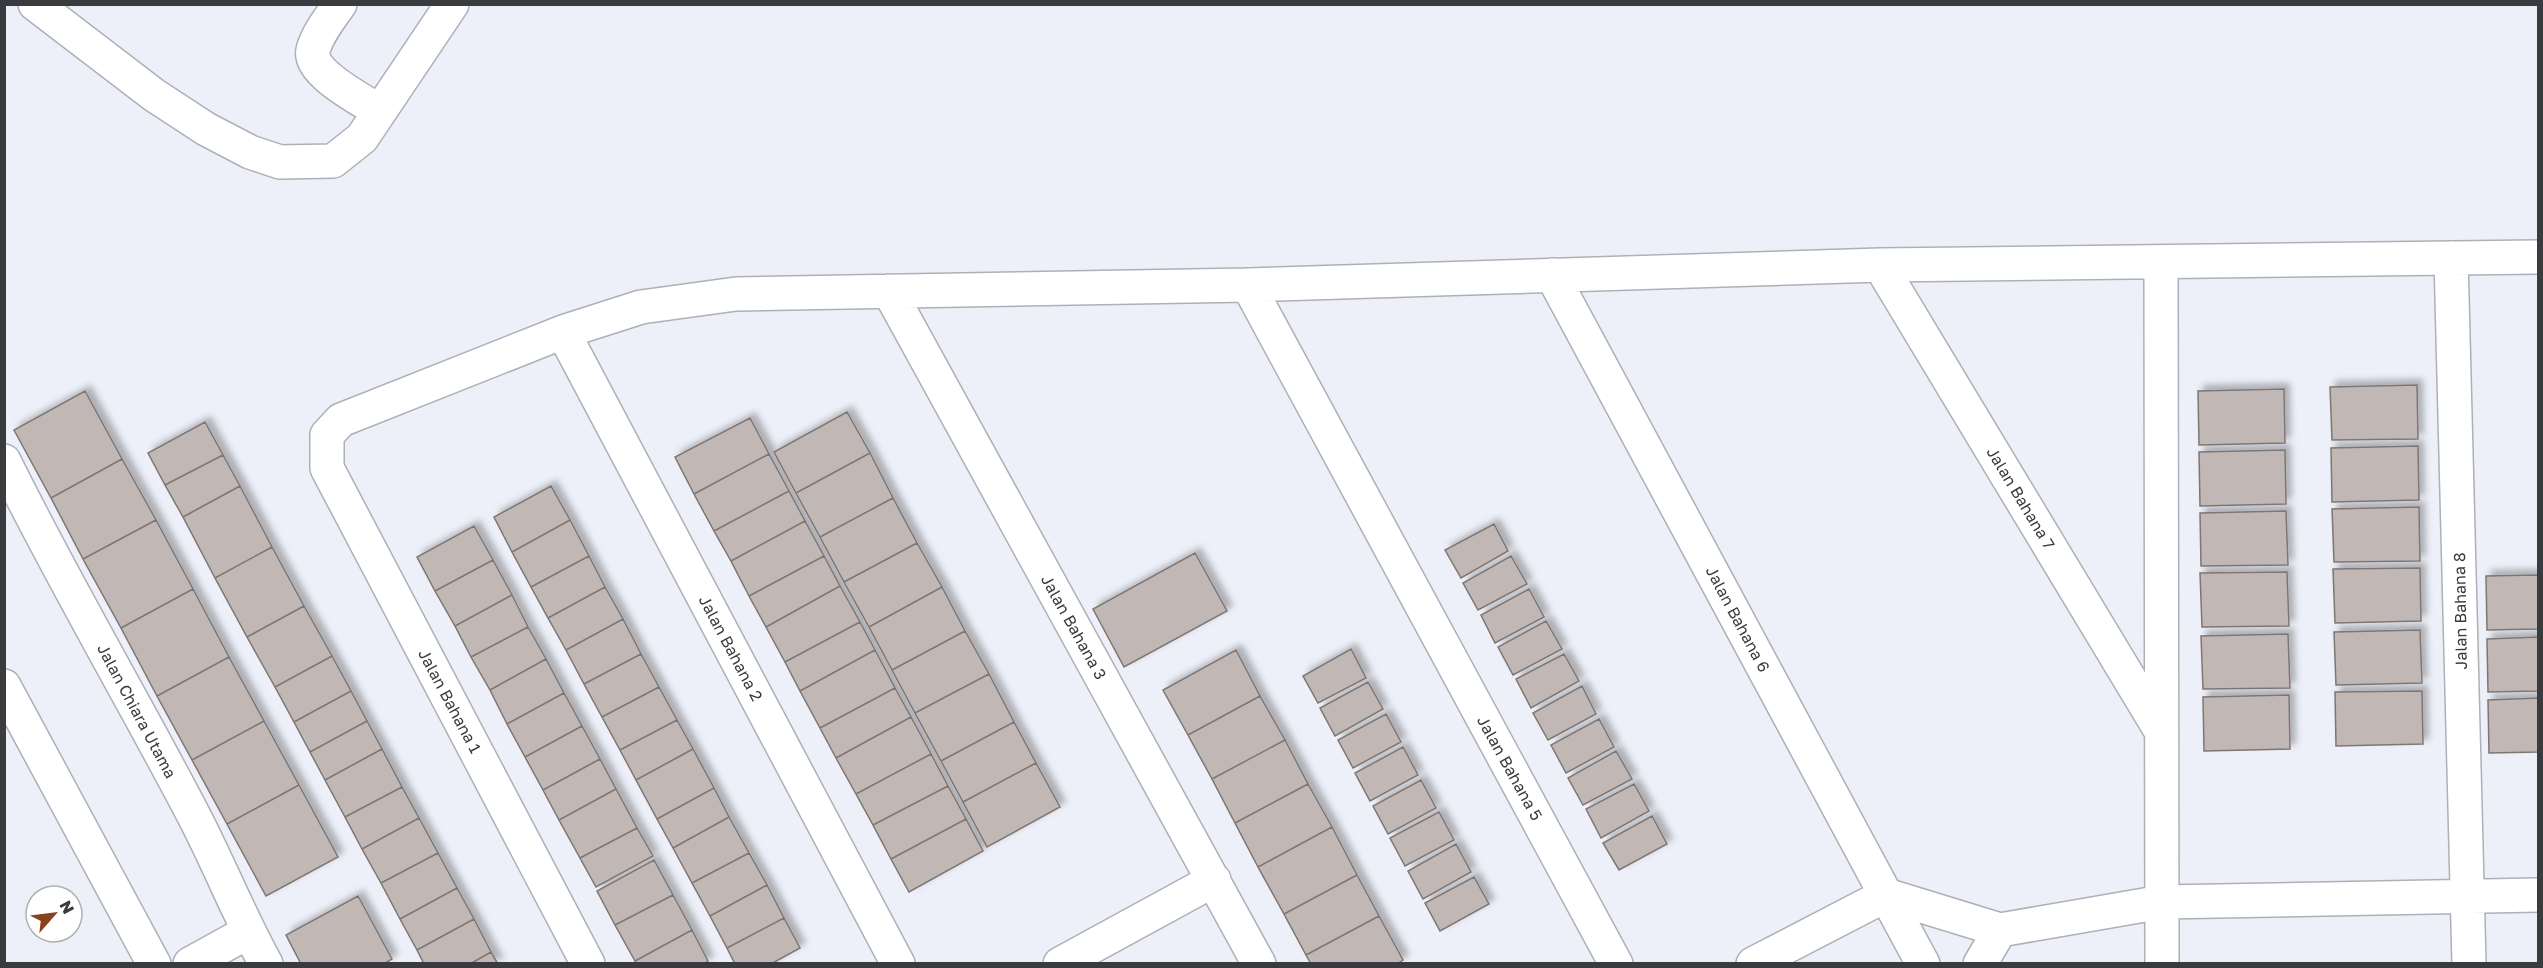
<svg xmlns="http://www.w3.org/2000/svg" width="2543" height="968" font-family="'Golos Text',sans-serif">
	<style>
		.building { fill: #c1b8b5; stroke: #7f7673; stroke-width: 1.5; filter: url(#shadow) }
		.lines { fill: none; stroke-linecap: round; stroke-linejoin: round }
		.minor-casing { stroke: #adb0b8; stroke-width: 36 }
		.minor { stroke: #fff; stroke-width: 33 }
		.labels { text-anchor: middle; stroke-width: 4.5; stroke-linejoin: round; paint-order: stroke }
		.street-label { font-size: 16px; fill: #3a3b3e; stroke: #fff }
	</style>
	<defs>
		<filter id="shadow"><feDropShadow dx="5.5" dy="-5.5" stdDeviation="3" flood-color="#0004"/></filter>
	</defs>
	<rect width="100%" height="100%" fill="#edf0f8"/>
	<path class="building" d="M2417 385 2418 439 2332 440 2330 387Z
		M2284 389 2285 443 2199 445 2198 391Z
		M85 391 122 459 51 498 14 430Z
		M847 412 870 453 796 493 774 452Z
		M750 418 769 454 694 494 675 457Z
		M205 422 223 455 165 485 148 453Z
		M2418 446 2419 500 2332 502 2331 448Z
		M2285 450 2286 504 2200 506 2199 452Z
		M870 453 893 498 820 537 796 493Z
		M769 454 789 491 714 531 694 494Z
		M223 455 240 486 183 517 165 485Z
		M122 459 156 520 83 559 51 498Z
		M240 486 272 547 215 578 183 517Z
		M551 486 570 520 512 552 494 517Z
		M789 491 805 521 731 561 714 531Z
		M893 498 917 543 844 582 820 537Z
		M2419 507 2420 561 2334 562 2332 509Z
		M2286 511 2288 565 2201 566 2200 513Z
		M156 520 193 589 121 628 83 559Z
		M570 520 589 556 531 587 512 552Z
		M805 521 824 556 749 596 731 561Z
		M1494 524 1508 551 1461 578 1445 550Z
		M474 526 493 560 435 591 417 557Z
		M917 543 942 587 869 627 844 582Z
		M272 547 304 606 247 637 215 578Z
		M1195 553 1227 611 1124 667 1093 609Z
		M589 556 605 587 548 618 531 587Z
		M824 556 840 586 766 627 749 596Z
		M1511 556 1527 584 1478 610 1463 583Z
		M493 560 512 595 455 626 435 591Z
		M2420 568 2421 621 2335 623 2333 569Z
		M2287 572 2289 626 2202 627 2200 573Z
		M2538 575V629L2487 630 2486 576Z
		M840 586 860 622 785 662 766 627Z
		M605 587 623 619 566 650 548 618Z
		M942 587 965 631 892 670 869 627Z
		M193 589 229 657 157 696 121 628Z
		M1529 589 1544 617 1495 643 1481 615Z
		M512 595 528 627 471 657 455 626Z
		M304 606 332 656 275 687 247 637Z
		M623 619 641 654 584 684 566 650Z
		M1546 621 1562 649 1513 675 1498 647Z
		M860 622 875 650 800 691 785 662Z
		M528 627 546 659 490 690 471 657Z
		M2420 630 2422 683 2336 685 2334 632Z
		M965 631 989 674 915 713 892 670Z
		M2288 634 2290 688 2203 689 2201 636Z
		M2538 637V691L2488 692 2487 639Z
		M1351 649 1366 678 1318 703 1303 676Z
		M875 650 895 688 820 728 800 691Z
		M1236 650 1260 696 1188 735 1163 690Z
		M641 654 659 687 602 717 584 684Z
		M1564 654 1579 681 1531 708 1516 679Z
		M332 656 351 691 294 722 275 687Z
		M229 657 264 721 192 760 157 696Z
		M546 659 564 693 507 724 490 690Z
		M989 674 1014 722 941 761 915 713Z
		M1368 682 1383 709 1335 736 1320 708Z
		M1582 686 1596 714 1548 740 1533 713Z
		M659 687 677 720 620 750 602 717Z
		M895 688 911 717 836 758 820 728Z
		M351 691 367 721 310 752 294 722Z
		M2422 691 2423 744 2336 746 2335 692Z
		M564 693 582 726 525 757 507 724Z
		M2289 695 2290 749 2204 751 2203 697Z
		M1260 696 1285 740 1212 779 1188 735Z
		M2538 698V752L2489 753 2488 700Z
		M1386 714 1401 742 1353 768 1338 740Z
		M911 717 931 754 856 794 836 758Z
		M1599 719 1614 747 1566 773 1551 745Z
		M677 720 693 749 636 780 620 750Z
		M264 721 299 785 227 824 192 760Z
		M367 721 382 749 325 780 310 752Z
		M1014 722 1036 763 963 802 941 761Z
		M582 726 600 759 543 790 525 757Z
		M1285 740 1308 784 1235 823 1212 779Z
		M1403 747 1418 775 1370 801 1355 773Z
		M382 749 402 787 345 817 325 780Z
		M693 749 714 788 657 819 636 780Z
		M1616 751 1632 779 1583 805 1568 778Z
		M931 754 948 786 873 825 856 794Z
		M600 759 616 789 559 820 543 790Z
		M1036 763 1060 807 987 847 963 802Z
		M1421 780 1436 808 1388 834 1373 806Z
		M1308 784 1332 827 1258 867 1235 823Z
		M1634 784 1649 811 1601 838 1586 809Z
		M299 785 338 857 266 896 227 824Z
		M948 786 966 819 891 859 873 825Z
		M402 787 419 818 362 849 345 817Z
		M714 788 729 817 673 848 657 819Z
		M616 789 637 828 580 858 559 820Z
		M1439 812 1454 840 1405 866 1390 838Z
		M1652 816 1667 844 1619 870 1603 843Z
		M729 817 749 853 692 883 673 848Z
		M419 818 438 853 381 883 362 849Z
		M966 819 983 851 909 892 891 859Z
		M1332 827 1357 875 1284 914 1258 867Z
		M637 828 653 856 596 887 580 858Z
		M1456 844 1471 872 1423 899 1408 871Z
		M438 853 457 888 400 919 381 883Z
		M749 853 767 885 710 916 692 883Z
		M654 860 673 895 615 925 597 891Z
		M1357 875 1379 916 1306 955 1284 914Z
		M1474 877 1489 904 1440 931 1425 903Z
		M767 885 784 918 727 948 710 916Z
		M457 888 474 919 417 950 400 919Z
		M673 895 692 930 635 961 615 925Z
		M358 896 392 959 384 964H301L286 935Z
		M1379 916 1403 960 1397 964H1311L1306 955Z
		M784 918 800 948 771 964H735L727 948Z
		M474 919 491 952 470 964H424L417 950Z
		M692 930 708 961 704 964H636L635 961Z
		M491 952 498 964H470Z"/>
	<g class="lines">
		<g class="minor-casing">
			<path id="minor" d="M35 4 154 95 206 129 250 152 280 162 333 161 362 138 452 4
				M340 4C330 18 318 33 313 50 307 72 362 100 379 111
				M2451 258 2469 964
				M2161 262 2162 964
				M1880 265 2161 731
				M1552 275 1923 964
				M1248 285 1616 964
				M889 291 1259 964
				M563 332 898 964
				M4 461C63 581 132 697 194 816 219 864 239 915 266 964
				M4 686 154 964
				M2000 930 2162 902 2538 895
				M190 964 248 932
				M588 964 327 468V435L341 420 563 332 641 307 736 294 1248 285 1880 265 2538 257
				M1060 964 1214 880
				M1753 964 1886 895 2000 930 1980 964"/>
		</g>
		<use href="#minor" class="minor"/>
	</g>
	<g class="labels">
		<g class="street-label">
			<text transform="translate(2021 498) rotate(59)" y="6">Jalan Bahana 7</text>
			<text transform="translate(2460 611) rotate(-91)" y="6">Jalan Bahana 8</text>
			<text transform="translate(1738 619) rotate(62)" y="6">Jalan Bahana 6</text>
			<text transform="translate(1074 627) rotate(61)" y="6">Jalan Bahana 3</text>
			<text transform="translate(731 648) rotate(62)" y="6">Jalan Bahana 2</text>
			<text transform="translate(450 701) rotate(62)" y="6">Jalan Bahana 1</text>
			<text transform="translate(137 711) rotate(62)" y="6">Jalan Chiara Utama</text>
			<text transform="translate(1510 768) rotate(61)" y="6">Jalan Bahana 5</text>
		</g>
	</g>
	<rect width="2543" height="968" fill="none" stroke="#3a3b3e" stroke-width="12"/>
	<g transform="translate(54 914) rotate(62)"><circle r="28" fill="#ffffff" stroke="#b0b1b2" stroke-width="1.5"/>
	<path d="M0-4.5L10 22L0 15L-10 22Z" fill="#88421d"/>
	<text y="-9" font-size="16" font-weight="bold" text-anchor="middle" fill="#3a3b3e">N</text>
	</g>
</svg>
